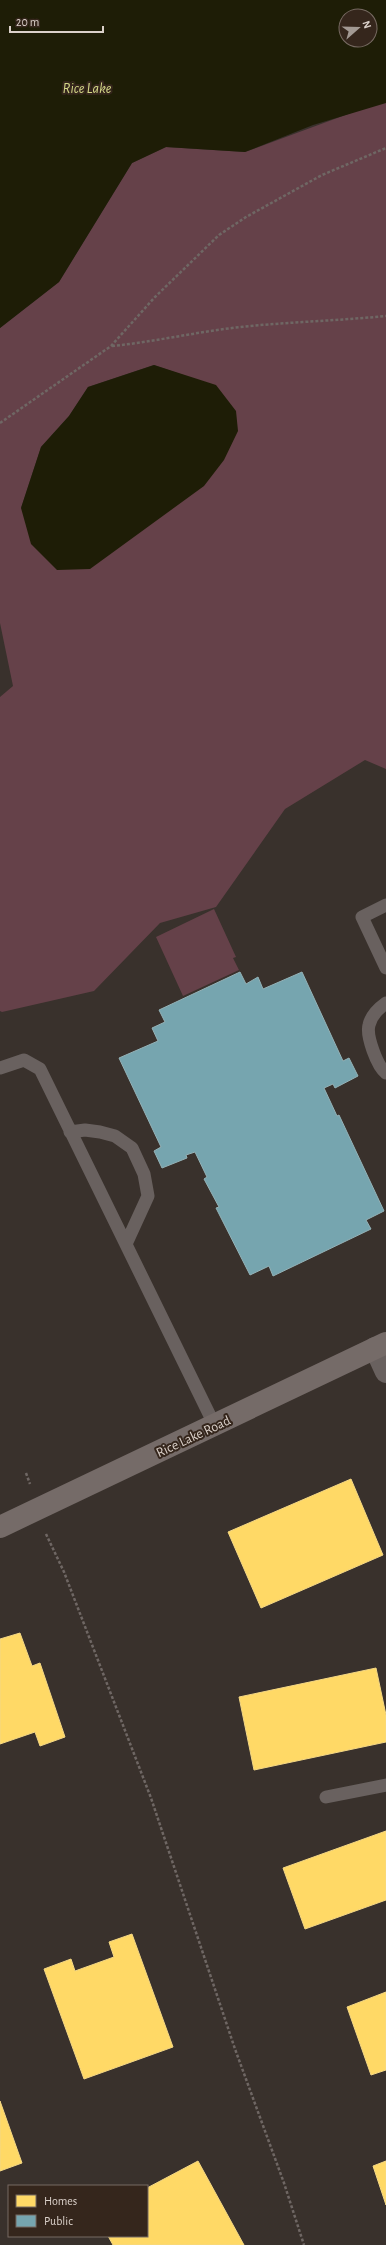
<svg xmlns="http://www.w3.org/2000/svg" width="386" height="2245" font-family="'Alegreya Sans',sans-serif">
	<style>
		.green { fill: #654149; fill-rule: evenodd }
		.water { fill: #1e1d06; fill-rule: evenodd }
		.homes { fill: #ffd966; stroke: #f4d784 }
		.public { fill: #76a5af; stroke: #94b2b7 }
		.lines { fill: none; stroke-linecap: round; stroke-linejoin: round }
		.path { stroke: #6f6764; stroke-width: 2.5; stroke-dasharray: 3 2; stroke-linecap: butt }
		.lane { stroke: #69615f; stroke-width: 13 }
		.street { stroke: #69615f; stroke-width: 22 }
		.secondary { stroke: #756b68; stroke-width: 22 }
		.labels { text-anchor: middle; stroke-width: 4; stroke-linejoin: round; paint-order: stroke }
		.street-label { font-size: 14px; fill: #dbd1ca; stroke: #35261c }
		.water-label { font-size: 15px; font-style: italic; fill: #d4d787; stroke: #35261c }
	</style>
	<rect width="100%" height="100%" fill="#39312c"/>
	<path class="green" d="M386 100V769L365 760 285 809 216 907 160 923 94 991 2 1012 0 1011V697L13 686 0 623V328L59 282 132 163 166 147 245 152ZM154 365 183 375 21 508 41 447 69 416 88 387Z
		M214 909 236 957 233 958 239 970 183 996 156 937Z"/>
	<path class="water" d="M0 0H386V103L313 125 245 152 166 147 132 163 59 282 0 328ZM346 16H370V40H346Z
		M154 365 216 385 236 411 238 431 224 460 204 486 90 569 57 570 31 544 21 508 41 447 69 416 88 387Z"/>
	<path class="homes" d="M351 1479 383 1555 261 1608 228 1532Z
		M20 1633 32 1666 40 1663 65 1737 40 1746 35 1732 0 1744V1639Z
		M376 1668 386 1715V1742L254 1770 239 1697Z
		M386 1831V1900L305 1929 283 1868Z
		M132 1934 173 2047 84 2079 44 1969 71 1959 75 1971 114 1957 109 1942Z
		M386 1992V2070L371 2075 347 2007Z
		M0 2101 22 2163 0 2171Z
		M198 2161 244 2245H113L108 2236H147V2188Z
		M386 2161V2205L373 2166Z"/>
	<path class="public" d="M240 972 246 984 258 977 263 989 302 972 343 1061 349 1058 358 1076 335 1088 333 1084 324 1088 337 1116 339 1115 384 1211 366 1220 371 1229 273 1276 269 1266 250 1275 216 1208 219 1207 204 1179 207 1177 195 1152 186 1155 187 1158 162 1168 154 1151 161 1147 119 1058 158 1041 152 1028 165 1022 159 1010Z"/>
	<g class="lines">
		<path class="path" d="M112 346C152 342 192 333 232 328 283 322 335 321 386 316
			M0 423 111 346 155 297 219 235 246 217 322 175 386 148
			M26 1473 30 1484
			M46 1534 64 1572 151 1798 235 2049 284 2183 304 2245"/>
		<path class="lane" d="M386 905 362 917 386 968
			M386 1003C379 1008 371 1016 369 1025 366 1036 377 1066 386 1073
			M0 1068 24 1060 40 1069 215 1426
			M70 1132 85 1130 100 1132 115 1136 132 1148 144 1174 148 1196 126 1244
			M326 1797 386 1785"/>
		<path class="street" d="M375 1348 386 1372"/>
		<path class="secondary" d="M0 1527 386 1343"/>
	</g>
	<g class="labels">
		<g class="street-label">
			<text transform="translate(193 1436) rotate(-25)" y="5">Rice Lake Road</text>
		</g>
		<g class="water-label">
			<text x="87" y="93">Rice Lake</text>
		</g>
	</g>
	<rect x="8" y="2185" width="140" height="52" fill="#35261c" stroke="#776a62"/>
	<rect x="16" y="2195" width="20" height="12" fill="#ffd966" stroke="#776a62"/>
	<text x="44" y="2205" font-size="12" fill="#dbd1ca">Homes</text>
	<rect x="16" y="2215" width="20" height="12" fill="#76a5af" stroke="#776a62"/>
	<text x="44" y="2225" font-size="12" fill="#dbd1ca">Public</text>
	<g transform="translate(358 28) rotate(70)"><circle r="19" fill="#35261c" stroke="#776a62"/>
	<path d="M0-3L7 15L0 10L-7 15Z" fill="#a29993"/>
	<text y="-6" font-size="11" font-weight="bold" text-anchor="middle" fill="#dbd1ca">N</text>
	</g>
	<path d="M10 26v6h93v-6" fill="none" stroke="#dbd1ca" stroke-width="2"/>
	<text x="16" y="26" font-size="12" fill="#dbd1ca" stroke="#35261c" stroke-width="3" paint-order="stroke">20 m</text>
</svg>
